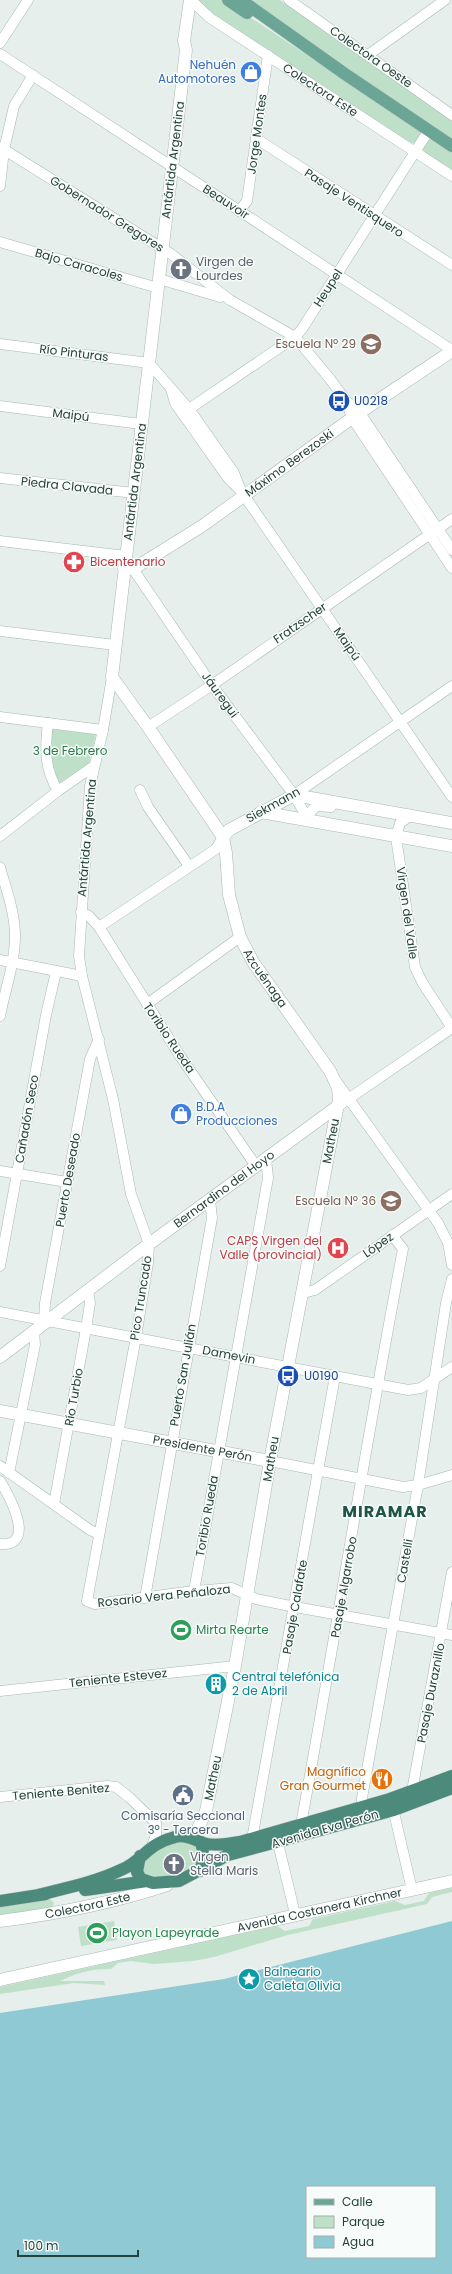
<svg xmlns="http://www.w3.org/2000/svg" width="452" height="2274" font-family="Poppins,sans-serif">
	<style>
		.green { fill: #bfe0c8 }
		.water { fill: #8ec9d4; fill-rule: evenodd }
		.lines { fill: none; stroke-linecap: round; stroke-linejoin: round }
		.minor-casing { stroke: #a8b8b2; stroke-width: 11 }
		.tertiary-casing { stroke: #a8b8b2; stroke-width: 13 }
		.primary-casing { stroke: #c2cac8; stroke-width: 13 }
		.trunk-casing { stroke: #c2cac8; stroke-width: 13 }
		.minor { stroke: #fff; stroke-width: 10 }
		.tertiary { stroke: #fff; stroke-width: 12 }
		.primary { stroke: #6aa596; stroke-width: 12 }
		.trunk { stroke: #4c8a7c; stroke-width: 12 }
		.labels { text-anchor: middle; stroke-width: 3; stroke-linejoin: round; paint-order: stroke }
		.street-label { font-size: 12px; fill: #24423a; stroke: #f7fbf9 }
		.shop-label { font-size: 12px; fill: #366cbe; stroke: #f7fbf9; text-anchor: end }
		.worship-label { font-size: 12px; fill: #5b616d; stroke: #f7fbf9; text-anchor: start }
		.education-label { font-size: 12px; fill: #785e54; stroke: #f7fbf9; text-anchor: end }
		.transit-label { font-size: 12px; fill: #164399; stroke: #f7fbf9; text-anchor: start }
		.health-label { font-size: 12px; fill: #be3a42; stroke: #f7fbf9; text-anchor: start }
		.park-label { font-size: 12px; fill: #2d7a4b; stroke: #f7fbf9 }
		.leisure-label { font-size: 12px; fill: #27864d; stroke: #f7fbf9; text-anchor: start }
		.culture-label { font-size: 12px; fill: #0d838f; stroke: #f7fbf9; text-anchor: start }
		.food-label { font-size: 12px; fill: #c56008; stroke: #f7fbf9; text-anchor: end }
		.service-label { font-size: 12px; fill: #4e5e75; stroke: #f7fbf9 }
		.district-label { font-size: 16px; font-weight: bold; letter-spacing: 1px; fill: #1f5548; stroke: #f7fbf9 }
	</style>
	<rect width="100%" height="100%" fill="#e6efeb"/>
	<path class="green" d="M198 0H224L422 131 421 137 416 143H411L201 7Z
		M248 0H280L452 121V140Z
		M432 138 452 152V172L426 154 423 149C425 144 427 141 432 138Z
		M51 729 96 734 89 763 59 783 50 760Z
		M184 1842 195 1845 199 1854 194 1868C179 1876 157 1881 142 1873V1861L166 1844Z
		M452 1888V1892L432 1897 427 1904 288 1935 214 1957 193 1961 154 1964 131 1961 118 1963 111 1969C90 1969 80 1972 60 1981H104L105 1985 74 1983 0 1994V1987L277 1926 285 1931 309 1926 313 1919 395 1901 405 1905 424 1901 429 1893Z
		M50 1899 54 1903 52 1908 0 1918V1907Z
		M114 1921 117 1940 81 1946 78 1927Z"/>
	<path class="water" d="M452 1921V2274H0V2013L224 1979ZM307 2187H435V2257H307Z"/>
	<g class="lines">
		<g class="minor-casing">
			<g id="minor">
				<path id="s1" d="M191 0 210 18 452 176"/>
				<path d="M289 0 452 115"/>
				<path d="M0 43 28 0"/>
				<path d="M0 54 452 350"/>
				<path d="M368 55 445 0"/>
				<path d="M257 139 452 265"/>
				<path d="M0 147 171 254 230 300 295 337 330 379 347 402 356 407 452 550"/>
				<path d="M0 186 4 150 14 106 33 75"/>
				<path d="M239 211 247 201 268 55"/>
				<path d="M0 242 158 288"/>
				<path d="M159 279 220 297"/>
				<path d="M0 344 149 363 189 409 234 473 240 488"/>
				<path d="M171 389 175 403 228 478 241 491 452 797"/>
				<path d="M347 402 352 418 452 568"/>
				<path d="M0 406 141 424"/>
				<path d="M189 409 295 337 302 329 429 130"/>
				<path d="M0 478 134 493"/>
				<path d="M0 541 126 556"/>
				<path d="M133 569 212 685 294 795 309 821"/>
				<path d="M0 631 115 645"/>
				<path d="M112 677 103 730 90 786 79 956 82 976 113 1099 131 1194 149 1244 148 1263 136 1337 87 1601 95 1604 194 1591 232 1588 256 1599 295 1607 452 1635"/>
				<path d="M0 717 103 730"/>
				<path d="M48 723C45 748 44 768 58 791"/>
				<path d="M148 727 212 685 452 519"/>
				<path d="M140 790 148 807 189 866"/>
				<path d="M294 795 452 686"/>
				<path d="M309 821V814L316 806 331 807"/>
				<path d="M0 836 58 791 94 766"/>
				<path d="M0 867C6 889 15 912 15 936 15 963 5 990 0 1016"/>
				<path d="M81 912 89 916 99 927 180 1056 256 1166"/>
				<path d="M99 927 216 849 223 837"/>
				<path d="M0 960 82 976"/>
				<path d="M147 1004 240 937"/>
				<path d="M336 1081 438 1223 448 1243 452 1265"/>
				<path d="M338 1106 452 1028 422 982 415 967 396 837 400 823 410 816"/>
				<path d="M0 1171 67 1182"/>
				<path d="M0 1266 46 1015 56 972"/>
				<path d="M303 1293 315 1290 452 1194"/>
				<path d="M0 1312 408 1390 421 1388 452 1367"/>
				<path d="M44 1322 45 1303 90 1059 99 1039"/>
				<path d="M270 1461 403 1487 418 1485 452 1475"/>
				<path d="M0 1466 90 1530 99 1534"/>
				<path d="M9 1473 35 1345 34 1330"/>
				<path d="M0 1481C10 1497 37 1547 0 1544"/>
				<path d="M54 1504 86 1329 90 1303 88 1290"/>
				<path d="M194 1591 268 1178 266 1158"/>
				<path d="M145 1598 212 1218 210 1200"/>
				<path d="M0 1691 235 1666"/>
				<path d="M412 1791 452 1572"/>
				<path d="M0 1797 107 1786 116 1787 130 1798 156 1823V1835L152 1846"/>
				<path d="M392 1804 412 1890"/>
				<path d="M361 1813 362 1798 418 1485 446 1303 452 1279"/>
				<path d="M301 1825C336 1633 366 1441 403 1249L392 1235"/>
				<path d="M252 1839 335 1376"/>
				<path d="M278 1843 295 1914"/>
			</g>
		</g>
		<g class="tertiary-casing">
			<g id="tertiary">
				<path id="s2" d="M190 0 184 41 186 50 112 677 148 727 223 837 226 853 229 895 240 937 253 962 330 1071 338 1088 339 1099 270 1461 235 1666 206 1811 194 1837"/>
				<path id="s3" d="M124 568 133 569 202 526 359 413 452 351"/>
				<path d="M261 812 452 846"/>
				<path d="M223 837 229 830 294 795 452 823"/>
				<path id="s4" d="M0 1357 149 1244 338 1106"/>
				<path id="s5" d="M0 1411 270 1461"/>
				<path id="s6" d="M0 1921C56 1914 113 1903 167 1885"/>
				<path id="s7" d="M0 1980 452 1881"/>
			</g>
		</g>
		<g class="primary-casing">
			<path id="primary" d="M228 0 247 13
				M241 0 345 74 452 146"/>
		</g>
		<g class="trunk-casing">
			<path id="trunk" d="M140 1856 137 1872 141 1879 153 1883 179 1881 228 1855 394 1810 452 1788
				M200 1871C204 1860 204 1853 201 1842
				M85 1890 147 1881
				M38 1895C67 1888 96 1882 123 1869 142 1861 148 1844 172 1838 183 1834 190 1838 201 1842 211 1847 229 1844 240 1842L390 1799 452 1776
				M0 1901 46 1894"/>
		</g>
		<use href="#minor" class="minor"/>
		<use href="#tertiary" class="tertiary"/>
		<use href="#primary" class="primary"/>
		<use href="#trunk" class="trunk"/>
	</g>
	<defs>
		<g id="shop-disc" transform="scale(1.15)"><circle r="9.5" fill="#3f7fe0" stroke="#f7fbf9"/><path d="M-5-2.5h2.3a2.7 3.5 0 0 1 5.4 0H5L5.5 6h-11ZM-1.5-2.5h3a1.5 2.3 0 0 0-3 0Z" fill="#fff"/></g>
		<g id="church-disc" transform="scale(1.15)"><circle r="9.5" fill="#6b7280" stroke="#f7fbf9"/><path d="M-1.2-6h2.4v3.5h3.3v2.4h-3.3V6h-2.4V-.1h-3.3v-2.4h3.3Z" fill="#fff"/></g>
		<g id="school-disc" transform="scale(1.15)"><circle r="9.5" fill="#8d6e63" stroke="#f7fbf9"/><path d="M0-5L7-2L0 1L-7-2ZM-4 1L0 2.5L4 1V4Q0 6-4 4Z" fill="#fff"/></g>
		<g id="bus-disc" transform="scale(1.15)"><circle r="9.5" fill="#1a4fb4" stroke="#f7fbf9"/><path d="M-5-6H5V4H4V6H2V4H-2V6H-4V4H-5ZM-3.5-4V0h7V-4ZM-3.5 1.2v1.5H-2V1.2ZM2 1.2v1.5H3.5V1.2Z" fill="#fff"/></g>
		<g id="pharmacy-disc" transform="scale(1.15)"><circle r="9.5" fill="#e0444e" stroke="#f7fbf9"/><path d="M-2-6h4v4h4v4h-4v4h-4v-4h-4v-4h4Z" fill="#fff"/></g>
		<g id="hospital-disc" transform="scale(1.15)"><circle r="9.5" fill="#e0444e" stroke="#f7fbf9"/><path d="M-5-5h3v3.5h4V-5h3V5h-3V1.5h-4V5h-3Z" fill="#fff"/></g>
		<g id="stadium-disc" transform="scale(1.15)"><circle r="9.5" fill="#2e9e5b" stroke="#f7fbf9"/><path d="M0-5a6.5 5 0 1 0 0 10a6.5 5 0 1 0 0-10ZM-3.5-1.8h7v3.6h-7Z" fill="#fff"/></g>
		<g id="building-disc" transform="scale(1.15)"><circle r="9.5" fill="#0f9aa8" stroke="#f7fbf9"/><path d="M-4-6H4V6H1V3H-1V6H-4ZM-2.5-4.3h1.7v1.8h-1.7ZM.8-4.3h1.7v1.8H.8ZM-2.5-1h1.7V.8h-1.7ZM.8-1h1.7V.8H.8Z" fill="#fff"/></g>
		<g id="restaurant-disc" transform="scale(1.15)"><circle r="9.5" fill="#e8710a" stroke="#f7fbf9"/><path d="M-5-6h1v4h1v-4h1v4h1v-4h1v5L-1.5 .5V6h-2V.5L-5-1ZM5-6V6H3V1.5H1.5Q1.5-4 5-6Z" fill="#fff"/></g>
		<g id="civic-disc" transform="scale(1.15)"><circle r="9.5" fill="#5c6f8a" stroke="#f7fbf9"/><path d="M-.6-6.5H3V-4.5H.6V-3L4-1V1h2V6H-6V1h2V-1L-.6-3ZM-1.2 2.5V6h2.4V2.5Z" fill="#fff"/></g>
		<g id="sight-disc" transform="scale(1.15)"><circle r="9.5" fill="#0f9aa8" stroke="#f7fbf9"/><path d="M0-6L1.8-2.2L6-1.7L2.9 1.2L3.7 5.4L0 3.3L-3.7 5.4L-2.9 1.2L-6-1.7L-1.8-2.2Z" fill="#fff"/></g>
	</defs>
	<g fill-rule="evenodd">
		<use href="#shop-disc" x="251" y="72"/>
		<use href="#church-disc" x="181" y="269"/>
		<use href="#school-disc" x="371" y="344"/>
		<use href="#bus-disc" x="339" y="401"/>
		<use href="#pharmacy-disc" x="74" y="562"/>
		<use href="#shop-disc" x="181" y="1114"/>
		<use href="#school-disc" x="391" y="1201"/>
		<use href="#hospital-disc" x="338" y="1248"/>
		<use href="#bus-disc" x="288" y="1376"/>
		<use href="#stadium-disc" x="181" y="1630"/>
		<use href="#building-disc" x="216" y="1684"/>
		<use href="#restaurant-disc" x="382" y="1779"/>
		<use href="#civic-disc" x="183" y="1795"/>
		<use href="#church-disc" x="174" y="1864"/>
		<use href="#stadium-disc" x="97" y="1933"/>
		<use href="#sight-disc" x="249" y="1979"/>
	</g>
	<g class="labels">
		<g class="street-label">
			<text transform="translate(371 57) rotate(35)" y="4">Colectora Oeste</text>
			<text dy="4" stroke="none"><textPath href="#s1" startOffset="158">Colectora Este</textPath></text>
			<text transform="translate(257 134) rotate(-82)" y="4">Jorge Montes</text>
			<text transform="translate(173 160) rotate(-83)" y="4">Antártida Argentina</text>
			<text transform="translate(226 202) rotate(33)" y="4">Beauvoir</text>
			<text transform="translate(354 203) rotate(33)" y="4">Pasaje Ventisquero</text>
			<text transform="translate(107 214) rotate(32)" y="4">Gobernador Gregores</text>
			<text transform="translate(79 265) rotate(16)" y="4">Bajo Caracoles</text>
			<text transform="translate(328 288) rotate(-57)" y="4">Heupel</text>
			<text transform="translate(74 353) rotate(7)" y="4">Río Pinturas</text>
			<text transform="translate(71 415) rotate(7)" y="4">Maipú</text>
			<text dy="4" stroke="none"><textPath href="#s3" startOffset="198">Máximo Berezoski</textPath></text>
			<text transform="translate(135 482) rotate(-83)" y="4">Antártida Argentina</text>
			<text transform="translate(67 486) rotate(6)" y="4">Piedra Clavada</text>
			<text transform="translate(300 623) rotate(-35)" y="4">Fratzscher</text>
			<text transform="translate(347 644) rotate(55)" y="4">Maipú</text>
			<text transform="translate(220 695) rotate(54)" y="4">Jáuregui</text>
			<text transform="translate(273 805) rotate(-29)" y="4">Siekmann</text>
			<text transform="translate(87 838) rotate(-85)" y="4">Antártida Argentina</text>
			<text transform="translate(407 913) rotate(82)" y="4">Virgen del Valle</text>
			<text dy="4" stroke="none"><textPath href="#s2" startOffset="1027">Azcuénaga</textPath></text>
			<text transform="translate(169 1038) rotate(56)" y="4">Toribio Rueda</text>
			<text transform="translate(27 1119) rotate(-80)" y="4">Cañadón Seco</text>
			<text transform="translate(331 1141) rotate(-79)" y="4">Matheu</text>
			<text transform="translate(68 1180) rotate(-80)" y="4">Puerto Deseado</text>
			<text dy="4" stroke="none"><textPath href="#s4" startOffset="280">Bernardino del Hoyo</textPath></text>
			<text transform="translate(378 1245) rotate(-35)" y="4">López</text>
			<text transform="translate(141 1298) rotate(-81)" y="4">Pico Truncado</text>
			<text transform="translate(229 1355) rotate(11)" y="4">Damevin</text>
			<text transform="translate(183 1375) rotate(-80)" y="4">Puerto San Julián</text>
			<text transform="translate(74 1397) rotate(-80)" y="4">Río Turbio</text>
			<text dy="4" stroke="none"><textPath href="#s5" startOffset="206">Presidente Perón</textPath></text>
			<text transform="translate(271 1459) rotate(-80)" y="4">Matheu</text>
			<text transform="translate(207 1516) rotate(-80)" y="4">Toribio Rueda</text>
			<text transform="translate(405 1561) rotate(-80)" y="4">Castelli</text>
			<text transform="translate(344 1587) rotate(-80)" y="4">Pasaje Algarrobo</text>
			<text transform="translate(164 1596) rotate(-6)" y="4">Rosario Vera Peñaloza</text>
			<text transform="translate(295 1607) rotate(-80)" y="4">Pasaje Calafate</text>
			<text transform="translate(118 1678) rotate(-6)" y="4">Teniente Estevez</text>
			<text transform="translate(431 1693) rotate(-79)" y="4">Pasaje Duraznillo</text>
			<text transform="translate(213 1778) rotate(-78)" y="4">Matheu</text>
			<text transform="translate(61 1792) rotate(-5)" y="4">Teniente Benitez</text>
			<text transform="translate(325 1829) rotate(-16)" y="4">Avenida Eva Perón</text>
			<text dy="4" stroke="none"><textPath href="#s6" startOffset="89">Colectora Este</textPath></text>
			<text dy="4" stroke="none"><textPath href="#s7" startOffset="327">Avenida Costanera Kirchner</textPath></text>
		</g>
		<g class="shop-label">
			<text x="236" y="69">Nehuén<tspan x="236" dy="14">Automotores</tspan></text>
			<text x="196" y="1111" text-anchor="start">B.D.A<tspan x="196" dy="14">Producciones</tspan></text>
		</g>
		<g class="worship-label">
			<text x="196" y="266">Virgen de<tspan x="196" dy="14">Lourdes</tspan></text>
			<text x="190" y="1861">Virgen<tspan x="190" dy="14">Stella Maris</tspan></text>
		</g>
		<g class="education-label">
			<text x="356" y="348">Escuela Nº 29</text>
			<text x="376" y="1205">Escuela Nº 36</text>
		</g>
		<g class="transit-label">
			<text x="354" y="405">U0218</text>
			<text x="304" y="1380">U0190</text>
		</g>
		<g class="health-label">
			<text x="90" y="566">Bicentenario</text>
			<text x="322" y="1245" text-anchor="end">CAPS Virgen del<tspan x="322" dy="14">Valle (provincial)</tspan></text>
		</g>
		<g class="park-label">
			<text x="70" y="755">3 de Febrero</text>
		</g>
		<g class="leisure-label">
			<text x="196" y="1634">Mirta Rearte</text>
			<text x="112" y="1937">Playon Lapeyrade</text>
		</g>
		<g class="culture-label">
			<text x="232" y="1681">Central telefónica<tspan x="232" dy="14">2 de Abril</tspan></text>
			<text x="264" y="1976">Balneario<tspan x="264" dy="14">Caleta Olivia</tspan></text>
		</g>
		<g class="food-label">
			<text x="366" y="1776">Magnífico<tspan x="366" dy="14">Gran Gourmet</tspan></text>
		</g>
		<g class="service-label">
			<text x="183" y="1820">Comisaría Seccional<tspan x="183" dy="14">3º - Tercera</tspan></text>
		</g>
		<g class="district-label">
			<text x="385" y="1517">MIRAMAR</text>
		</g>
	</g>
	<rect x="306" y="2186" width="130" height="72" fill="#f7fbf9" stroke="#a3b1ad"/>
	<rect x="314" y="2199" width="20" height="6" fill="#6aa596" stroke="#a3b1ad"/>
	<text x="342" y="2206" font-size="12" fill="#24423a">Calle</text>
	<rect x="314" y="2216" width="20" height="12" fill="#bfe0c8" stroke="#a3b1ad"/>
	<text x="342" y="2226" font-size="12" fill="#24423a">Parque</text>
	<rect x="314" y="2236" width="20" height="12" fill="#8ec9d4" stroke="#a3b1ad"/>
	<text x="342" y="2246" font-size="12" fill="#24423a">Agua</text>
	<path d="M18 2250v6h120v-6" fill="none" stroke="#24423a" stroke-width="2"/>
	<text x="24" y="2250" font-size="12" fill="#24423a" stroke="#f7fbf9" stroke-width="3" paint-order="stroke">100 m</text>
</svg>
